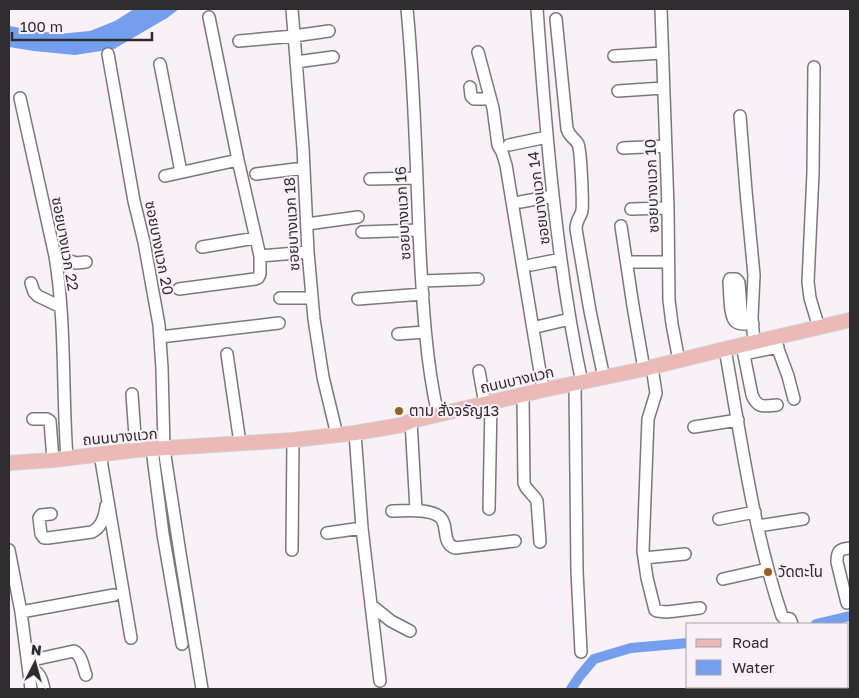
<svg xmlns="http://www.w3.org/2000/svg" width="859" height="698" font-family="'Golos Text','Noto Sans Thai',sans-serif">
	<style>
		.water { fill: #739fee }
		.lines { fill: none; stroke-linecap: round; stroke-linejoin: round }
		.canal { stroke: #739fee; stroke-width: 10 }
		.minor-casing { stroke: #7d777d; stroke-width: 14 }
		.major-casing { stroke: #d1d1d1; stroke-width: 16 }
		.path { stroke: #bcb5bb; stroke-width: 2; stroke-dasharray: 4 2.5; stroke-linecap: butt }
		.minor { stroke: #fff; stroke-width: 11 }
		.major { stroke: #ebb9b6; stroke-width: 14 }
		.poi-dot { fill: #98621b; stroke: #f9f1f8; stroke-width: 2 }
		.labels { text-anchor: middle; stroke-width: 4; stroke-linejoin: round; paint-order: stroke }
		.street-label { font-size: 15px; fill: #2f2c2f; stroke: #f9f1f8 }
		.poi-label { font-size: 15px; fill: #2f2c2f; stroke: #f9f1f8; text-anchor: start }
	</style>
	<rect width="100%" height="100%" fill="#f9f1f8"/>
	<path class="water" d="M134 9H179L167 18 114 49 75 55 34 51 9 47V26L58 34 90 31 115 21Z"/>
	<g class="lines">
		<path class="canal" d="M816 624 850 616
			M571 689 579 677 594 659 631 648 688 643"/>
		<g class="minor-casing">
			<path id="minor" d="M292 9 303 148 308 252 314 319 323 377 337 435
				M407 9C415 90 416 171 420 252 423 307 426 362 438 415
				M537 9C546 134 556 259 582 383
				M661 9 668 208 669 300 672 324 679 361
				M209 17 238 160 260 256 308 252
				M556 19 567 129C570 138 575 138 578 144 581 151 583 203 582 211 580 218 576 220 576 229L590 311 604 378
				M239 41 294 36 329 31
				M478 52 493 108 498 145 502 152 506 165 543 390
				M108 54 134 201 144 242 159 325 162 368 164 449 180 553 202 689
				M614 56 662 53
				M296 62 333 57
				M160 64 181 172
				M814 67 813 173 808 282 810 298 819 328
				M470 87 471 96 474 99H490
				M618 91 663 88
				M20 98 55 256C66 322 62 391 67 458
				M740 116 746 191 754 275 752 318 754 342
				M509 145 547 137
				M623 148 666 146
				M256 174 304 168
				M165 176 238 160
				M370 179 417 178
				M520 202 553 196
				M631 209 668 208
				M307 224 358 217
				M621 226 633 306 644 369
				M362 232 419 230
				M202 247 256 238
				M55 256 76 263 86 262
				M632 262H668
				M531 265 561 259
				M422 281 478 279
				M31 283 34 292 38 296 61 307
				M179 289 255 279 258 278 260 274V256
				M280 298H312
				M358 299 423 294
				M742 323 739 283 738 281 736 279H730L729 282C730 290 729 318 736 322 740 325 748 324 753 324
				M536 327 570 319
				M398 334 425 332
				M160 337 279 323
				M774 338 788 376 794 399
				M742 345 752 395C758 409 764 406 777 405
				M725 349C741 438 753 530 782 616L784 618 790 619 792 624
				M227 354 240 443
				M744 354 778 347
				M652 367 656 393 648 419 643 551 647 578 655 610 657 611 667 612 700 608
				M479 371 485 404
				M575 384 577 571 581 652
				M132 394 136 450
				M523 396 524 483C526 491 533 493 537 501L540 542
				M33 419H47L50 421 53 460
				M411 421 416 510
				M694 427 738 420
				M355 433 362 528 380 681
				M152 449 163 534 182 644
				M100 454 131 638
				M489 509 491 403
				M392 511C405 511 429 508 440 517 449 525 441 543 455 548L515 541
				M51 514 41 515 39 518 41 534 44 538H48L92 532C102 527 105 516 106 506
				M719 519 755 512
				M758 526 803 519
				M327 533 362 528
				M9 550 21 612 31 689
				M292 550 293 440
				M644 558 685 554
				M723 579 768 569
				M847 603 837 562C837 551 839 549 850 548
				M371 605 391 621 410 631
				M21 612 114 595
				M28 661 74 651C82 655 83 667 86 675
				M29 671 33 670C41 674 42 681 44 689"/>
		</g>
		<g class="major-casing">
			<path id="major" d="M9 463 53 460 136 450 293 440 355 433 402 425 411 421 543 390 644 369 725 349 850 320"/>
		</g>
		<path class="path" d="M743 687 744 689
			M806 687 807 689"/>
		<use href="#minor" class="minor"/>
		<use href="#major" class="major"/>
	</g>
	<g class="poi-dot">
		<circle cx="399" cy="411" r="5"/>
		<circle cx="768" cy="572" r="5"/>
	</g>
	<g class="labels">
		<g class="street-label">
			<text transform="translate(652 186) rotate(-92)" y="5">ซอยบางแวก 10</text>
			<text transform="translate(539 198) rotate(-97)" y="5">ซอยบางแวก 14</text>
			<text transform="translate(403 213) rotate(-93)" y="5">ซอยบางแวก 16</text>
			<text transform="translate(292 224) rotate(-93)" y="5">ซอยบางแวก 18</text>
			<text transform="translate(65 244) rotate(80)" y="5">ซอยบางแวก 22</text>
			<text transform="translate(159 248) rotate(79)" y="5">ซอยบางแวก 20</text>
			<text transform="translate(517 380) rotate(-13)" y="5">ถนนบางแวก</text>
			<text transform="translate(120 437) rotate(-5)" y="5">ถนนบางแวก</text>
		</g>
		<g class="poi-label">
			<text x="409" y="416">ตาม สั่งจรัญ13</text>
			<text x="778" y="577">วัดตะโน</text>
		</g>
	</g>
	<rect width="859" height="698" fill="none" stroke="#2f2c2f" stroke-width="20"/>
	<rect x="686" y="623" width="162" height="65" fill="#f9f1f8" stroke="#a8a2a8"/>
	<rect x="696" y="639" width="25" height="8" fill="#ebb9b6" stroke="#a8a2a8"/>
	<text x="732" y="648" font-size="15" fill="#2f2c2f">Road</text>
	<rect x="696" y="660" width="25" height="15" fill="#739fee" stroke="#a8a2a8"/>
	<text x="732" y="673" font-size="15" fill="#2f2c2f">Water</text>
	<g transform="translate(35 663) rotate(6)" stroke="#f9f1f8" stroke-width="4" paint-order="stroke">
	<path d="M0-4L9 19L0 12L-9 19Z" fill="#2f2c2f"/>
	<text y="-8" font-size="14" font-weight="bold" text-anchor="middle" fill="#2f2c2f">N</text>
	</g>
	<path d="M12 32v8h140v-8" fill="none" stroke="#2f2c2f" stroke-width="2.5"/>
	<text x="20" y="32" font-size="15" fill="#2f2c2f" stroke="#f9f1f8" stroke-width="4" paint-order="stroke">100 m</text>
</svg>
